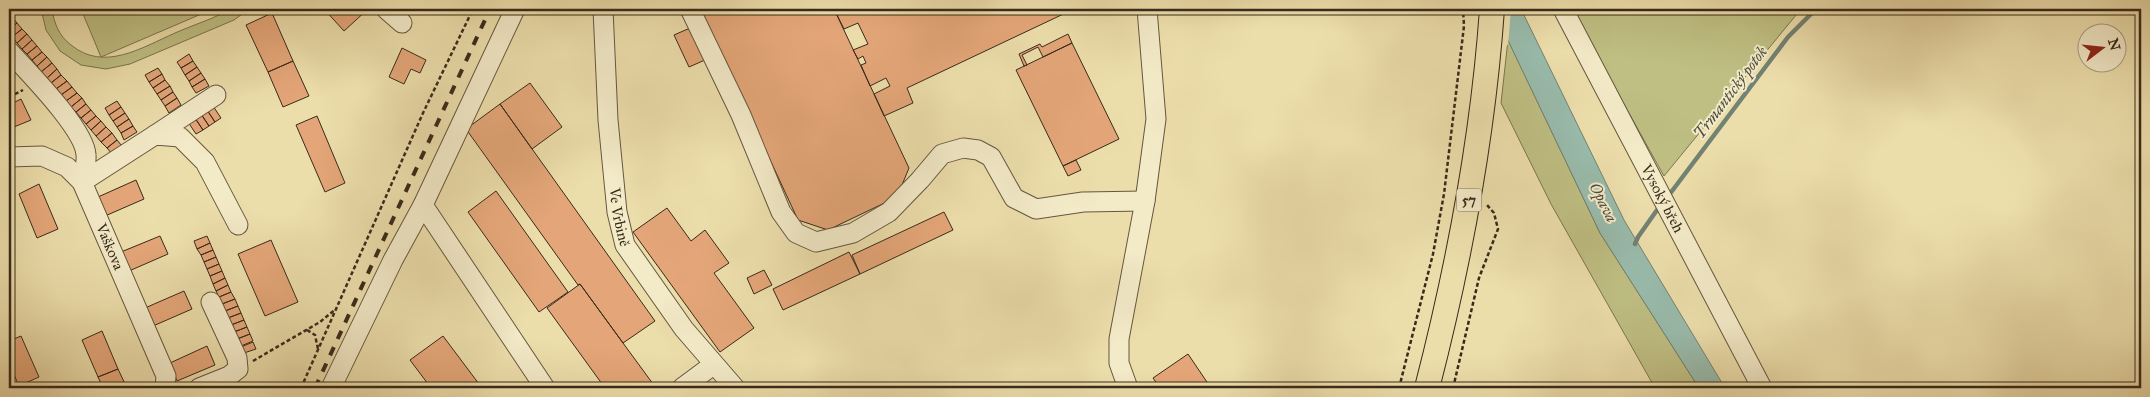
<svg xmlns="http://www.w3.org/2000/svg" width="2150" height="397" font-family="'IM FELL Great Primer',serif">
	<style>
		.green { fill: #bfbf83; stroke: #7c744f }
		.water { fill: #99bcad; stroke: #728273 }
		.pier { fill: #ecdeab }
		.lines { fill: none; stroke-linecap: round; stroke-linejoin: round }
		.stream { stroke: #728273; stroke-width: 4.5 }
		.building { fill: #e4a678; stroke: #382a1b }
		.minor-casing { stroke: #65573f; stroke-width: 21 }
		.path { stroke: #382a1b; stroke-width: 2.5; stroke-dasharray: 4 2.5; stroke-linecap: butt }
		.minor { stroke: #f3eac8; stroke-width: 19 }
		.rail { stroke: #382a1b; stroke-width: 4; stroke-dasharray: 9 9; stroke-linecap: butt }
		.major-bridge-casing { stroke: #382a1b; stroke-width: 26; stroke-linecap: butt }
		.major-bridge { stroke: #ecdeab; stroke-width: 24 }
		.labels { text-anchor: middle; stroke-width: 4; stroke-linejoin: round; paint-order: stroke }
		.shield { fill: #f3eac8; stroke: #70644f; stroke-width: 1 }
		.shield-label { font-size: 14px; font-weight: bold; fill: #382a1b }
		.street-label { font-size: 15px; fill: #382a1b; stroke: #f3eac8 }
		.water-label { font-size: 16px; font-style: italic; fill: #504e40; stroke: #f3eac8 }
	</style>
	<rect width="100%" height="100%" fill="#ecdeab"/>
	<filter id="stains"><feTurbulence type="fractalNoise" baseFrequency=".004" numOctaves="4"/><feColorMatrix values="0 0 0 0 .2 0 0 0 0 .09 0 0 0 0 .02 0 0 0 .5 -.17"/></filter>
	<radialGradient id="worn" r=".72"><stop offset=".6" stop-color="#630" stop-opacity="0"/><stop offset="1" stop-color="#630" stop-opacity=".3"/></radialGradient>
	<path class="green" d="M41 9H52C54 23 59 36 71 45 104 72 141 48 175 33 193 25 213 19 231 9H249L234 20 130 64 106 69 81 65 60 51 46 30Z
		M81 9H213L101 57Z
		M1571 9H1801L1664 176Z
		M1508 40 1600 233 1699 388H1655L1551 204 1501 103Z"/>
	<path class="water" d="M1493 9H1521L1624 220 1725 388H1699L1600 233Z"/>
	<path class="pier" d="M1491 9H1511L1508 46Z"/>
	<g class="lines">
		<path class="stream" d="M1669 195 1788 37 1816 9
			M1635 244 1638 237 1657 210"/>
	</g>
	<path class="building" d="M324 9H368L344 31Z
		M700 9H834L909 168 897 197 828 230 798 220Z
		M834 9H1074L907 88 913 103 884 116 874 94 890 86 886 78 870 86 861 65 866 63 863 56 858 59 853 50 868 44 858 23 844 29Z
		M272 13 293 61 268 72 246 25Z
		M12 17 17 23 9 30V20Z
		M17 23 22 29 12 37 9 30Z
		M690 28 705 60 689 67 674 35Z
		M22 29 27 34 17 43 12 37Z
		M27 34 32 40 22 49 17 43Z
		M1068 34 1072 43 1043 57 1038 47 1022 55 1027 65 1024 66 1019 54 1040 44 1042 47Z
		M32 40 37 46 27 54 22 49Z
		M1072 43 1119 139 1063 166 1016 70Z
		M37 46 42 52 32 60 27 54Z
		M402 48 426 60 420 73 411 69 404 84 389 77Z
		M42 52 47 57 37 66 32 60Z
		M189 54 193 61 181 68 177 62Z
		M47 57 52 63 41 72 37 66Z
		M193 61 197 67 185 75 181 68Z
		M293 61 309 96 283 107 268 72Z
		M52 63 57 69 47 78 41 72Z
		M197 67 201 73 189 81 185 75Z
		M158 68 162 74 149 82 145 75Z
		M57 69 61 75 51 83 47 78Z
		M201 73 205 79 192 87 189 81Z
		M162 74 165 80 153 88 149 82Z
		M61 75 67 81 56 89 51 83Z
		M205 79 209 86 196 93 192 87Z
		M165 80 170 86 157 94 153 88Z
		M67 81 72 87 61 95 56 89Z
		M530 83 562 127 532 149 500 104Z
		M170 86 173 92 161 100 157 94Z
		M72 87 77 93 66 101 61 95Z
		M173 92 177 98 165 106 161 100Z
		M77 93 82 98 71 107 66 101Z
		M82 98 86 104 76 112 71 107Z
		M177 98 181 105 169 113 165 106Z
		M21 99 31 120 9 129V105Z
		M117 101 121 107 109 115 105 108Z
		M86 104 91 110 81 118 76 112Z
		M500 104 655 321 623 343 580 284 578 285 466 129Z
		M213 106 221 118 215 122 207 110Z
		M121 107 125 113 113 121 109 115Z
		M91 110 96 116 86 124 81 118Z
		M207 110 215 122 209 126 201 114Z
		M125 113 129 119 117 127 113 121Z
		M201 114 209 126 203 130 195 118Z
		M96 116 101 121 91 130 86 124Z
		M317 116 345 183 325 192 296 125Z
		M195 118 203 130 196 134 188 122Z
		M129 119 133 126 121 133 117 127Z
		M101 121 106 127 96 136 91 130Z
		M133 126 137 132 124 140 121 133Z
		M106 127 112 133 101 142 96 136Z
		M112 133 117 140 107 148 101 142Z
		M117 140 122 146 112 154 107 148Z
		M1076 160 1081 170 1068 176 1063 166Z
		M136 180 144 199 105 216 98 197Z
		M39 184 58 229 37 238 19 194Z
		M496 191 568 292 539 312 468 212Z
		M667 208 691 241 705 230 729 263 714 273 754 328 720 352 633 232Z
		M944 212 953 230 860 274 852 255Z
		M160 236 168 254 129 271 121 252Z
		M207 236 210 243 197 249 194 241Z
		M271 240 298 302 265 316 238 254Z
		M210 243 213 250 201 255 197 249Z
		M213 250 216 257 204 262 201 255Z
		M849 252 860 274 783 310 773 289Z
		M216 257 219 264 207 269 204 262Z
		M219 264 222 271 210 276 207 269Z
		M764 270 772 285 754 294 747 278Z
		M222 271 225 278 213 284 210 276Z
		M225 278 228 285 216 291 213 284Z
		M580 284 623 343 656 388H605L547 308Z
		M228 285 231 292 219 297 216 291Z
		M184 291 192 309 153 326 145 308Z
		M231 292 235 299 222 304 219 297Z
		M235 299 238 306 225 311 222 304Z
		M238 306 241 313 228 318 225 311Z
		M241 313 244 320 231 325 228 318Z
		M244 320 247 327 234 332 231 325Z
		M247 327 250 334 237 339 234 332Z
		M102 331 118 369 98 377 82 340Z
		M250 334 253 341 241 346 237 339Z
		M21 336 39 377 19 386 9 363V341Z
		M443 336 482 388H431L410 360Z
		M253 342 256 349 244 353 241 347Z
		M207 346 215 365 177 381 170 363Z
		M1188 354 1211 388H1160L1153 378Z
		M118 369 127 388H103L98 377Z"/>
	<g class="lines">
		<g class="minor-casing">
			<g id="minor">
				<path d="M386 9 402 23"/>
				<path d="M515 9 423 205 545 388"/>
				<path id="s1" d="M603 9 608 120 617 212 625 245 684 329 735 388"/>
				<path d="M690 9 741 115 781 212 796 233 816 242 853 233 889 212 920 180 942 154 963 148 978 150 991 157 1014 198 1036 209 1083 202 1145 201"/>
				<path id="s2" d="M1563 9 1762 388"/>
				<path d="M9 51C27 71 85 129 86 155 87 164 83 174 82 182"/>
				<path d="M155 135 216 95"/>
				<path id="s3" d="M9 157 42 156 67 167 82 182 166 376 165 388"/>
				<path d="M82 182 155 135 180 137 205 162 238 225"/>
				<path d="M199 388 229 376 238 369 237 358 211 302"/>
				<path d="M331 388 393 260 423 205"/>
				<path d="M682 388 713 365"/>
				<path d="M1128 388 1119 363V339L1145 201 1156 119 1147 9"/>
			</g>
		</g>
		<path class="path" d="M9 97 23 90
			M9 306 13 315
			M307 330 315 335 318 349
			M253 361 320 322 337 308
			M301 388 423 113 473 9
			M1399 388 1433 254 1444 194 1464 26 1463 9
			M1453 388 1479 278 1498 229 1494 213 1487 205"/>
		<use href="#minor" class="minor"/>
		<path class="rail" d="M315 388 490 9"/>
		<g class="major-bridge-casing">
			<path id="major-bridge" d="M1427 388C1459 264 1483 137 1492 9"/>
		</g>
		<use href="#major-bridge" class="major-bridge"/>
	</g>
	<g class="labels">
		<rect class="shield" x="1456.5" y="188.5" width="25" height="23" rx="4"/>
		<g class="shield-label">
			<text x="1469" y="205">57</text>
		</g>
		<g class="street-label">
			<text dy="5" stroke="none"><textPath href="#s2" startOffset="214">Vysoký břeh</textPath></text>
			<text dy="5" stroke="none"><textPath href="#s1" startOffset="209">Ve Vrbině</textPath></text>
			<text dy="5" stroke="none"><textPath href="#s3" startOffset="152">Vaškova</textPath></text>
		</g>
		<g class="water-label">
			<text transform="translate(1730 92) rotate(-53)" y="6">Trmantický potok</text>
			<text transform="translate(1604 202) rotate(63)" y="6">Opava</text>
		</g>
	</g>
	<rect width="2150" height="397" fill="none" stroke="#ecdeab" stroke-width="30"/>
	<rect x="10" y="10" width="2130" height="377" fill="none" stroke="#382a1b" stroke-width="2.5"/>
	<rect x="15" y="15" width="2120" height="367" fill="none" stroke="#382a1b"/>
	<g transform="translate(2102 48) rotate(74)"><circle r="24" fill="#f3eac8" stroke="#a89d83"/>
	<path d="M0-4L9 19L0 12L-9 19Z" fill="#8f2418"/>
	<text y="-8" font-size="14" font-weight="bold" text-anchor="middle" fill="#382a1b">N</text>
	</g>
	<rect width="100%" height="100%" filter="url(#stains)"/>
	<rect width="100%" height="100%" fill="url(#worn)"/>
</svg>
